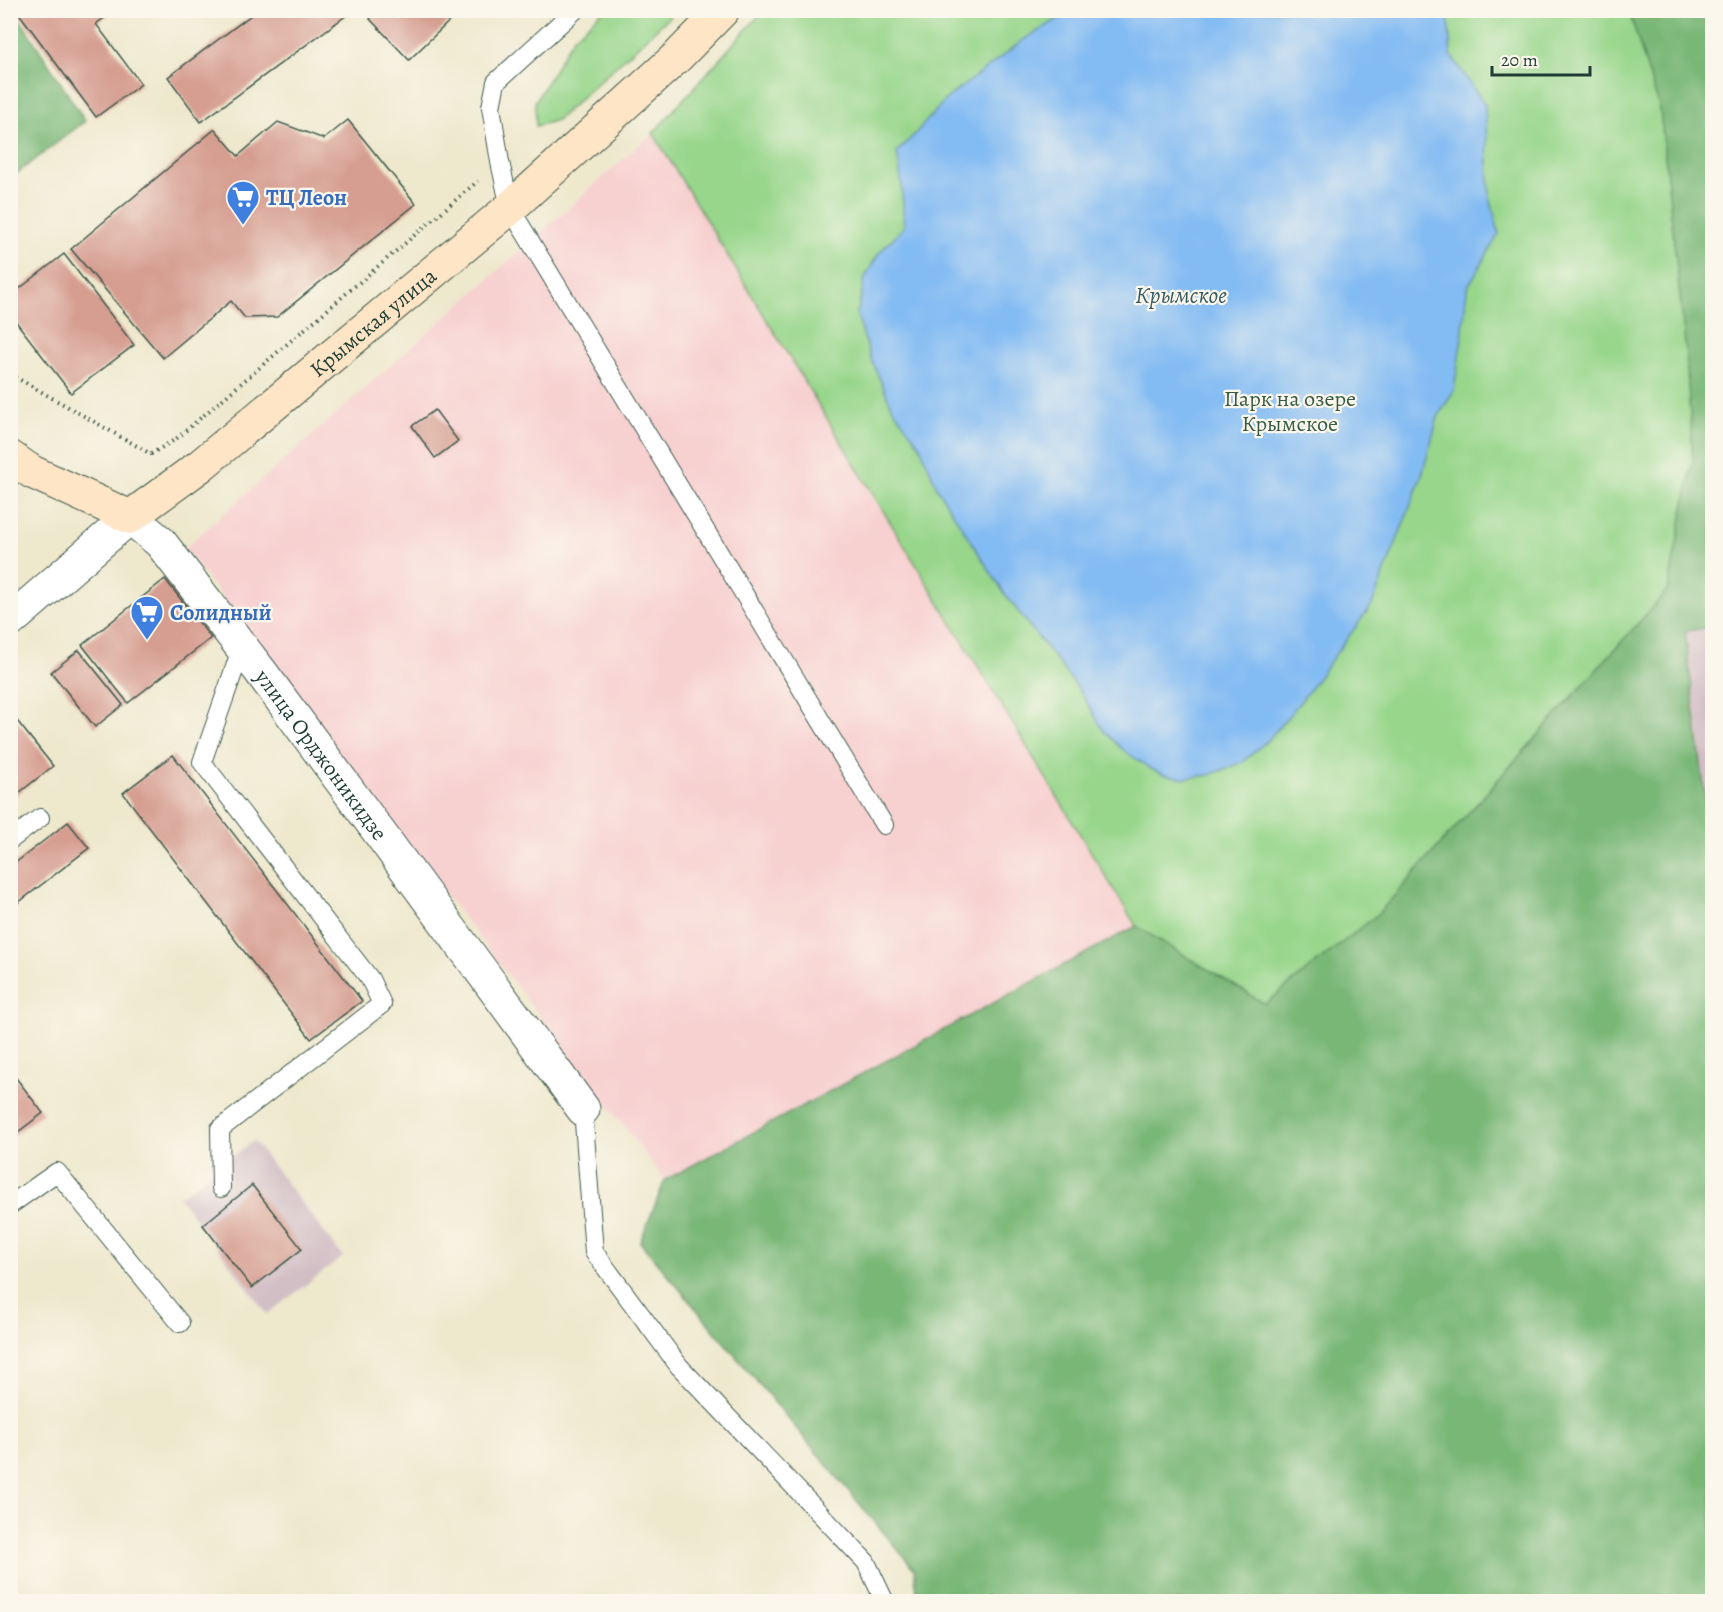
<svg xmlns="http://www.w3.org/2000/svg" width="1723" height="1612" font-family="Alegreya,serif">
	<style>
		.built { fill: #f7d0d0 }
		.industrial { fill: #d2bec5 }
		.green { fill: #97d68b; stroke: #5b8a60; stroke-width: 1.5 }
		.forest { fill: #79b777; stroke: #4c7a56; stroke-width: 1.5 }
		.water { fill: #83bbf3; stroke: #517c94; stroke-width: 1.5 }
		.building { fill: #d69e91 }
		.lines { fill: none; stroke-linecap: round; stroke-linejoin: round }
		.service-casing { stroke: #3e574b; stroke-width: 20 }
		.minor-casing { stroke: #3e574b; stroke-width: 35 }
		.secondary-casing { stroke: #3e574b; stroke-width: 35 }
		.path { stroke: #3e574b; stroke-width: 4; stroke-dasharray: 1.5 4.5; stroke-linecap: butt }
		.service { stroke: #fff; stroke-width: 18 }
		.minor { stroke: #fff; stroke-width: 33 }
		.secondary { stroke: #fde5c5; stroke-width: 33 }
		.labels { text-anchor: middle; stroke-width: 4.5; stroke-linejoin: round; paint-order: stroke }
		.shop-label { font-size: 22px; font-weight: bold; fill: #366cbe; stroke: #fbf7ec; text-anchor: start }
		.street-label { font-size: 22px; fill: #1f3d34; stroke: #fbf7ec }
		.park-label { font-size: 22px; fill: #375c45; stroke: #fbf7ec }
		.water-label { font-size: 24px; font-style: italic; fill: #385c64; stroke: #fbf7ec }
	</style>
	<rect width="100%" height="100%" fill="#fbf7ec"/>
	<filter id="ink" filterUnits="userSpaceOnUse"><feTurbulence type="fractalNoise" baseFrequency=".0167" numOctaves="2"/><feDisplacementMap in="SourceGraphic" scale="12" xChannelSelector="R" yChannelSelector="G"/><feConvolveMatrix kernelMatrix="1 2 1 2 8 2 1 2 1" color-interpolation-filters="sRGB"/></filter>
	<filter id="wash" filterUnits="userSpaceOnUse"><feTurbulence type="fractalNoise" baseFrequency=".008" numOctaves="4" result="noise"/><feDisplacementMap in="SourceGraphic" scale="24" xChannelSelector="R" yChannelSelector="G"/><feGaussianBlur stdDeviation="1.35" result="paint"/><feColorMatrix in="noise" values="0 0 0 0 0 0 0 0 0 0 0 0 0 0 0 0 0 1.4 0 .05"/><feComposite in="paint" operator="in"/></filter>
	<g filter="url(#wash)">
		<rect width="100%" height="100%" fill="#eee8cd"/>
		<path class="built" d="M653 133 1136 926 665 1180 366 790 185 548Z"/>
		<path class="industrial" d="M1712 627V856L1685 630Z
			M254 1141 343 1257 267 1314 179 1197Z"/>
		<path class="green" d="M604 10 676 11 557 120 536 126 535 102 573 38Z
			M763 11H1629L1660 109 1686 353 1693 461 1668 590 1378 914 1265 1004 1136 926 653 133Z"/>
		<path class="forest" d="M14 10 85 121 11 178 10 11Z
			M1629 11H1712V627L1685 631 1712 856V1601H918L914 1569 640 1242 665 1180 1136 926 1265 1004 1378 914 1668 590 1693 461 1686 353 1660 109Z"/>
		<path class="water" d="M1070 10 1448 11 1451 55 1485 105 1490 197 1499 234 1467 288 1463 330 1454 390 1438 417 1421 478 1372 605 1301 701 1269 739 1243 762 1209 775 1185 778 1165 775 1151 769 1122 749 1103 730 1080 691 1004 593 938 490 920 446 892 407 871 359 857 315 865 277 879 253 904 227 902 187 897 152 914 135 946 99 1026 38 1067 14Z"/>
		<g id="blocks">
			<path class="building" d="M20 10H115L96 24 141 84 96 117 18 12Z
				M258 10H349L351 12 201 122 168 77Z
				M378 10H461L409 60 370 19Z
				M348 120 416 204 277 317 245 318 231 301 163 358 71 249 215 129 238 156 278 122 324 139Z
				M64 254 134 345 71 393 10 314V296Z
				M435 410 458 441 435 458 412 426Z
				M165 579 211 638 128 703 82 645Z
				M79 650 123 705 95 727 51 672Z
				M10 712 53 766 10 800Z
				M173 755 362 1001 311 1039 123 793Z
				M68 822 89 848 10 909V867Z
				M10 1070 43 1113 10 1138Z
				M252 1185 302 1249 252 1288 203 1225Z
				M994 1596 999 1602H986Z"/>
		</g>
	</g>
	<g filter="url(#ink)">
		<use href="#blocks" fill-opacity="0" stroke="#3e574b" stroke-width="1.5"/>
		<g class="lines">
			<g class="service-casing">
				<path id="service" d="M575 10 496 82 491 107 500 162 510 208 884 825
					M10 840 40 818
					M583 1109 594 1252 679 1366 866 1562 885 1602
					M221 1188 220 1129 382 1004 370 979 202 762 242 647
					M10 1205 57 1172 180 1323"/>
			</g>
			<g class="minor-casing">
				<g id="minor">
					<path id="s1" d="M10 621 130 517 160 542 261 672 583 1109"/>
				</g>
			</g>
			<g class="secondary-casing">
				<g id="secondary">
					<path id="s2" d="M10 457 32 472 130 517 200 466 510 208 678 56 723 10"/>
				</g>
			</g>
			<path class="path" d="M10 374 151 454 176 439 478 181"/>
			<use href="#service" class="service"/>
			<use href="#minor" class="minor"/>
			<use href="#secondary" class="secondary"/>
		</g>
	</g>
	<defs>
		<g id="supermarket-pin" transform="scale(1.725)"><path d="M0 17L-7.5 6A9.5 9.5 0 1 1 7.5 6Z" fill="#3f7fe0" stroke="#fbf7ec"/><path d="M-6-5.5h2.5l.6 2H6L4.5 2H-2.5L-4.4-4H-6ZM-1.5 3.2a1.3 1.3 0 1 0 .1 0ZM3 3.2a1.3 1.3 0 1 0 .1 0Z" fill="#fff"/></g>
	</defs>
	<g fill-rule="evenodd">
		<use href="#supermarket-pin" x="243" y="197"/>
		<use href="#supermarket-pin" x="147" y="612"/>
	</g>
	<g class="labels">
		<g class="shop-label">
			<text x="266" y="205">ТЦ Леон</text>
			<text x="170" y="620">Солидный</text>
		</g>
		<g class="street-label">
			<text dy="8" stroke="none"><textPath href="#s2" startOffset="446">Крымская улица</textPath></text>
			<text dy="8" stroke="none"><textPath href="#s1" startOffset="465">улица Орджоникидзе</textPath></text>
		</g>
		<g class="park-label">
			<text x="1290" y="406">Парк на озере<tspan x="1290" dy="25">Крымское</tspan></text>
		</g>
		<g class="water-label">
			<text x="1181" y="303">Крымское</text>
		</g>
	</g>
	<rect width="1723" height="1612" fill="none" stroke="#fbf7ec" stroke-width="36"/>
	<path d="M1492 66v9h98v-9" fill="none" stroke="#1f3d34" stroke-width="3"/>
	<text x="1501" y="66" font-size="18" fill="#1f3d34" stroke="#fbf7ec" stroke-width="4.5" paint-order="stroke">20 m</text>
</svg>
